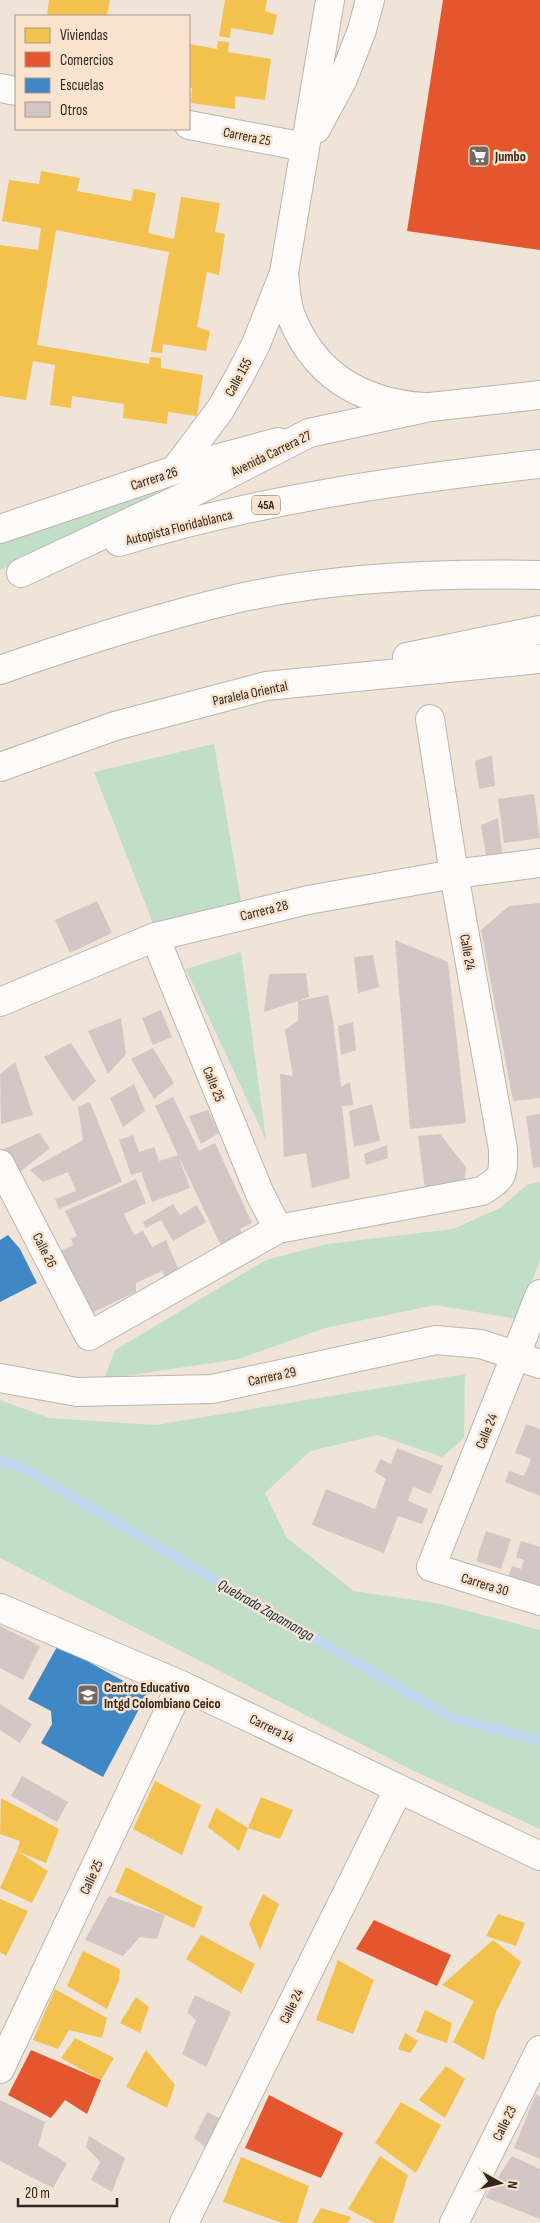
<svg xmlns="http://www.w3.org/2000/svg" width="540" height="2223" font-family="'Sofia Sans Condensed',sans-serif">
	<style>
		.green { fill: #c1dec9 }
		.homes { fill: #f2c14e }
		.shops { fill: #e4572e }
		.schools { fill: #3f88c5 }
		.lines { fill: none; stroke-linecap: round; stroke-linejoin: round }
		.stream { stroke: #c0d9ee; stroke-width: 10 }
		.building { fill: #d2c7c4 }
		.minor-casing { stroke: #bdb4aa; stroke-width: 30 }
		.highway-casing { stroke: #bdb4aa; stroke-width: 30 }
		.minor { stroke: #fdfbf9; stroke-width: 28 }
		.highway { stroke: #fdfbf9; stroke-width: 28 }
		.labels { text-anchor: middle; stroke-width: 5; stroke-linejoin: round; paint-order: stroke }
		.shield { fill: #fae3ce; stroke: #6c5f54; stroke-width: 1 }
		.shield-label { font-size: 12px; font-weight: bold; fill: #2f271f }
		.street-label { font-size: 14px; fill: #2f271f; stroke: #fae3ce }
		.poi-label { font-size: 14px; font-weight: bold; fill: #2f271f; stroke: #fae3ce; text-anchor: start }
		.water-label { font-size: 15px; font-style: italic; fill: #052e4a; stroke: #fae3ce }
	</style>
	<rect width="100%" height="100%" fill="#f0e4d8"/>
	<path class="green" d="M168 486 94 529 0 570V539Z
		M214 744 241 902 154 926 94 772Z
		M241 952 266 1140 186 969Z
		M540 1182V1260L518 1319 435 1305 325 1328 239 1359 104 1379 115 1350 266 1260 327 1244 453 1229 500 1208 528 1184Z
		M465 1374 464 1438 442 1457 378 1435 310 1451 265 1493 287 1538 354 1591 441 1604 540 1630V1829L412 1770 0 1558V1400L49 1418 156 1425Z"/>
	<path class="homes" d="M49 0H110L107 16H47Z
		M225 0H267L265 11 277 15 273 35 231 28 230 38 219 36Z
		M218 41 229 42 228 52 271 59 265 100 235 96V109L191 103 192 88H189V44L217 49Z
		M41 171 80 178 77 191 131 201 134 189 156 193 148 233 174 239 181 197 220 203 215 232 225 234 219 275 207 272 197 327 210 331 206 351 163 344 162 353 151 352 169 252 56 230 37 345 149 364 150 357 161 358V368L203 375 197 416 168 412 167 424 123 418 124 404 72 396 71 408 50 405 55 365 33 361 26 400 0 396V245L38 250 41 228 2 221 9 180 39 184Z
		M155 1781 201 1805 182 1855 133 1829Z
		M261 1797 293 1810 280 1839 248 1828Z
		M1 1798 59 1829 46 1863 17 1851 20 1841 0 1834Z
		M216 1808 248 1828 239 1851 208 1827Z
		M17 1851 48 1871 32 1903 0 1888Z
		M126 1867 203 1907 194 1928 115 1892Z
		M263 1894 279 1904 260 1950 249 1924Z
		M0 1899 28 1911 6 1956 0 1952Z
		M498 1914 525 1923 516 1946 486 1936Z
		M201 1935 255 1964 241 1993 186 1959Z
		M493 1940 521 1962 496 2012 484 2060 453 2042 474 2001 442 1985Z
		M83 1951 120 1969 119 1980 107 2009 67 1986Z
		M338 1960 374 1980 353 2034 316 2020Z
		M55 1989 107 2018 102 2038 69 2030 58 2049 33 2040Z
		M136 1997 149 2007 140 2033 120 2023Z
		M425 2010 452 2023 447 2043 416 2032Z
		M405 2033 418 2041 410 2053 398 2049Z
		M75 2038 114 2058 101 2080 61 2058Z
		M146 2050 175 2085 167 2108 126 2087Z
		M446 2066 465 2079 445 2118 419 2100Z
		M401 2102 441 2125 416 2173 375 2143Z
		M380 2156 408 2175 393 2223H375L348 2209Z
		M241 2157 309 2186 297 2223H282L223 2202Z
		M321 2208 351 2217 348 2223H312Z"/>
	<path class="shops" d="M443 0H540V250L407 231Z
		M374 1920 451 1955 437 1986 356 1949Z
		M31 2050 101 2080 87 2114 65 2100 51 2118 8 2095Z
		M269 2095 343 2133 321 2178 245 2148Z"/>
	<path class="schools" d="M8 1235 20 1249 37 1283 0 1302V1240Z
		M58 1645 147 1694 103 1777 41 1743 52 1724 51 1711 28 1699Z"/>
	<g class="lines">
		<path class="stream" d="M0 1460 23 1468 451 1718 540 1740"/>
	</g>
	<path class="building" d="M492 755 495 786 479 789 475 761Z
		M534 794 540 838 504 843 498 799Z
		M498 818 502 854 486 855 481 825Z
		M97 901 112 933 70 953 55 920Z
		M540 903V1098L513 1101 481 930 509 906Z
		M395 940 448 962 466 1123 410 1129Z
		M373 955 379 987 358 993 354 957Z
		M306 973 309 997 298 1001 328 995 333 1020 341 1087 350 1082 353 1105 342 1106 350 1178 312 1188 306 1153 284 1157 280 1074 293 1076 285 1030 298 1020V1001L264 1012 269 974Z
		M161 1010 172 1037 153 1045 142 1018Z
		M121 1018 126 1054 108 1074 88 1031Z
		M353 1022 356 1050 341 1055 338 1026Z
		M71 1043 96 1081 73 1102 44 1057Z
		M153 1048 174 1083 154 1099 131 1059Z
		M15 1062 33 1115 1 1124 0 1074Z
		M134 1084 145 1111 123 1127 110 1098Z
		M173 1097 199 1151 215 1143 252 1223 240 1229 247 1243 225 1254 155 1106Z
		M90 1102 122 1182 59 1209 55 1199 76 1191 68 1172 43 1182 30 1170 83 1140 78 1107Z
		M372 1104 380 1141 354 1147 349 1111Z
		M208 1110 219 1133 201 1144 189 1116Z
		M540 1114V1167L533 1168 526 1116Z
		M39 1133 50 1148 15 1176 2 1150Z
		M440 1134 466 1167 463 1192 426 1196 418 1136Z
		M133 1135 139 1152 154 1147 159 1161 178 1155 190 1188 152 1202 141 1172 131 1175 119 1140Z
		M387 1145 388 1158 366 1165 364 1154Z
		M136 1179 146 1203 124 1214 134 1235 143 1231 152 1247 166 1240 181 1275 167 1283 162 1271 136 1283V1292L89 1314 60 1251 73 1245 71 1239 77 1236 65 1211Z
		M173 1204 180 1215 197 1205 206 1222 173 1241 161 1220 146 1228 143 1222Z
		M526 1424 540 1429V1496L505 1482 509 1471 524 1476 531 1459 515 1453Z
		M397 1448 443 1466 431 1494 413 1487 408 1501 428 1509 422 1524 398 1516 384 1553 312 1525 326 1489 375 1509 386 1479 375 1472 380 1459 391 1464Z
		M486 1531 511 1539 501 1569 476 1561Z
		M521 1541 540 1547V1588L508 1577 512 1566 521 1569 524 1560 516 1557Z
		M0 1626 40 1646 23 1680 0 1668Z
		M0 1704 32 1724 20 1743 0 1730Z
		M22 1776 68 1802 57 1822 11 1796Z
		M109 1896 165 1915 157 1939 140 1937 123 1956 85 1940Z
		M195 1995 231 2012 206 2067 182 2054 196 2020 187 2013Z
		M536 2094 540 2097V2159L514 2148Z
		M0 2100 45 2122 38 2146 67 2163 53 2188 0 2161Z
		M207 2112 225 2121 205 2147 194 2138Z
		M89 2136 125 2158 112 2192 91 2180 100 2162 86 2147Z
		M512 2156 540 2169V2219L485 2197Z"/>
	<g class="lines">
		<g class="minor-casing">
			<path id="minor" d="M0 88 16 91
				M189 125 305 147
				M316 129 343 79 362 30 370 0
				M284 275C286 287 286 301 290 313 313 375 361 403 425 407
				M175 470 220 410 239 377 256 344 284 273 330 0
				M0 529 175 470 278 442
				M155 937 260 1194 278 1229
				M0 1002 155 937 308 900 454 874 540 863
				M0 1164 89 1336 278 1229 482 1191C505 1176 503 1176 503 1149L454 874 430 719
				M540 1294 431 1567 540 1601
				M0 1378 77 1392 212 1389 436 1340 481 1344 540 1364
				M0 1608 181 1685 540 1856
				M0 2069 181 1685
				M184 2223 398 1790
				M454 2223 540 2050"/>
		</g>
		<g class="highway-casing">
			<path id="highway" d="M119 542C256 500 398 480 540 464
				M21 573 192 493 309 433 430 407 540 395
				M407 657 540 630
				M0 670C77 643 156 618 235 599 331 577 442 573 540 575
				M0 767 115 726 266 686 540 659"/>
		</g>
		<use href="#minor" class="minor"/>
		<use href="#highway" class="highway"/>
	</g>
	<defs>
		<g id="supermarket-square" transform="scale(1.125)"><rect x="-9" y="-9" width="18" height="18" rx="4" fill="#736960" stroke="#fae3ce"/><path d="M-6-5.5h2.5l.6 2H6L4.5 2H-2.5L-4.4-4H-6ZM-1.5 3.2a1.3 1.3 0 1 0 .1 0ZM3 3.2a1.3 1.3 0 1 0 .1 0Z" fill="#fff"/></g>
		<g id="school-square" transform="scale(1.125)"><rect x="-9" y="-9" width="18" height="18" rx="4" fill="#736960" stroke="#fae3ce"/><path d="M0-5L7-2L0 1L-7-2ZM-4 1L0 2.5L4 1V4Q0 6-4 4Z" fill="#fff"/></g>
	</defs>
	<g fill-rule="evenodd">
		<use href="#supermarket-square" x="479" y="156"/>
		<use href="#school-square" x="88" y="1695"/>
	</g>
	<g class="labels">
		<rect class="shield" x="252" y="495.5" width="28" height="19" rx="4"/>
		<g class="shield-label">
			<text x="266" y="509">45A</text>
		</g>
		<g class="street-label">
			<text transform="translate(247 136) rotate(11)" y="5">Carrera 25</text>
			<text transform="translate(238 377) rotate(-61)" y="5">Calle 155</text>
			<text transform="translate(271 453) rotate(-26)" y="5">Avenida Carrera 27</text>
			<text transform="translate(154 478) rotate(-18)" y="5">Carrera 26</text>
			<text transform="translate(179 527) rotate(-14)" y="5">Autopista Floridablanca</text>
			<text transform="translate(250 693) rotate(-12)" y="5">Paralela Oriental</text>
			<text transform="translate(264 910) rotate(-14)" y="5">Carrera 28</text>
			<text transform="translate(468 952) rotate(80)" y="5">Calle 24</text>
			<text transform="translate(214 1084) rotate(68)" y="5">Calle 25</text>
			<text transform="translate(45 1250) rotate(63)" y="5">Calle 26</text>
			<text transform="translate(272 1376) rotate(-12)" y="5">Carrera 29</text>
			<text transform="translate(486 1431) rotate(-68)" y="5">Calle 24</text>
			<text transform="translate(485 1584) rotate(17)" y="5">Carrera 30</text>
			<text transform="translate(272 1728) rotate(26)" y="5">Carrera 14</text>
			<text transform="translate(91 1877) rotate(-65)" y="5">Calle 25</text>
			<text transform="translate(291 2006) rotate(-64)" y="5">Calle 24</text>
			<text transform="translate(504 2123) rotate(-64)" y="5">Calle 23</text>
		</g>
		<g class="poi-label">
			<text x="495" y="161">Jumbo</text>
			<text x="104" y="1692">Centro Educativo<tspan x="104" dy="16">Intgd Colombiano Ceico</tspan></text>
		</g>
		<g class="water-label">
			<text transform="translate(266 1610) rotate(30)" y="5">Quebrada Zapamanga</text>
		</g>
	</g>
	<rect x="15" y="15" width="175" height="115" fill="#fae3ce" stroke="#a99888"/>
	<rect x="25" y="28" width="25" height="15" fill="#f2c14e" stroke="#a99888"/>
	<text x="60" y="40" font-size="15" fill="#2f271f">Viviendas</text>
	<rect x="25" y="52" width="25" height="15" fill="#e4572e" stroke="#a99888"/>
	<text x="60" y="65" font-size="15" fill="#2f271f">Comercios</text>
	<rect x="25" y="78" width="25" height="15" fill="#3f88c5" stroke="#a99888"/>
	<text x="60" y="90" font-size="15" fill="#2f271f">Escuelas</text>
	<rect x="25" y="102" width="25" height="15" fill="#d2c7c4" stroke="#a99888"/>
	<text x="60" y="115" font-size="15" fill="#2f271f">Otros</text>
	<g transform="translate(500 2183) rotate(98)" stroke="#fae3ce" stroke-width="4" paint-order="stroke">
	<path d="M0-4L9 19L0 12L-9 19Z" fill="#2f271f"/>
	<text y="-8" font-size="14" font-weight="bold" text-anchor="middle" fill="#2f271f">N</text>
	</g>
	<path d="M18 2198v8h99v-8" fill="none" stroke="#2f271f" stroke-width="2.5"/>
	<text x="25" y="2198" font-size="15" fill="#2f271f" stroke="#fae3ce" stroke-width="4" paint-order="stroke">20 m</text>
</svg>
